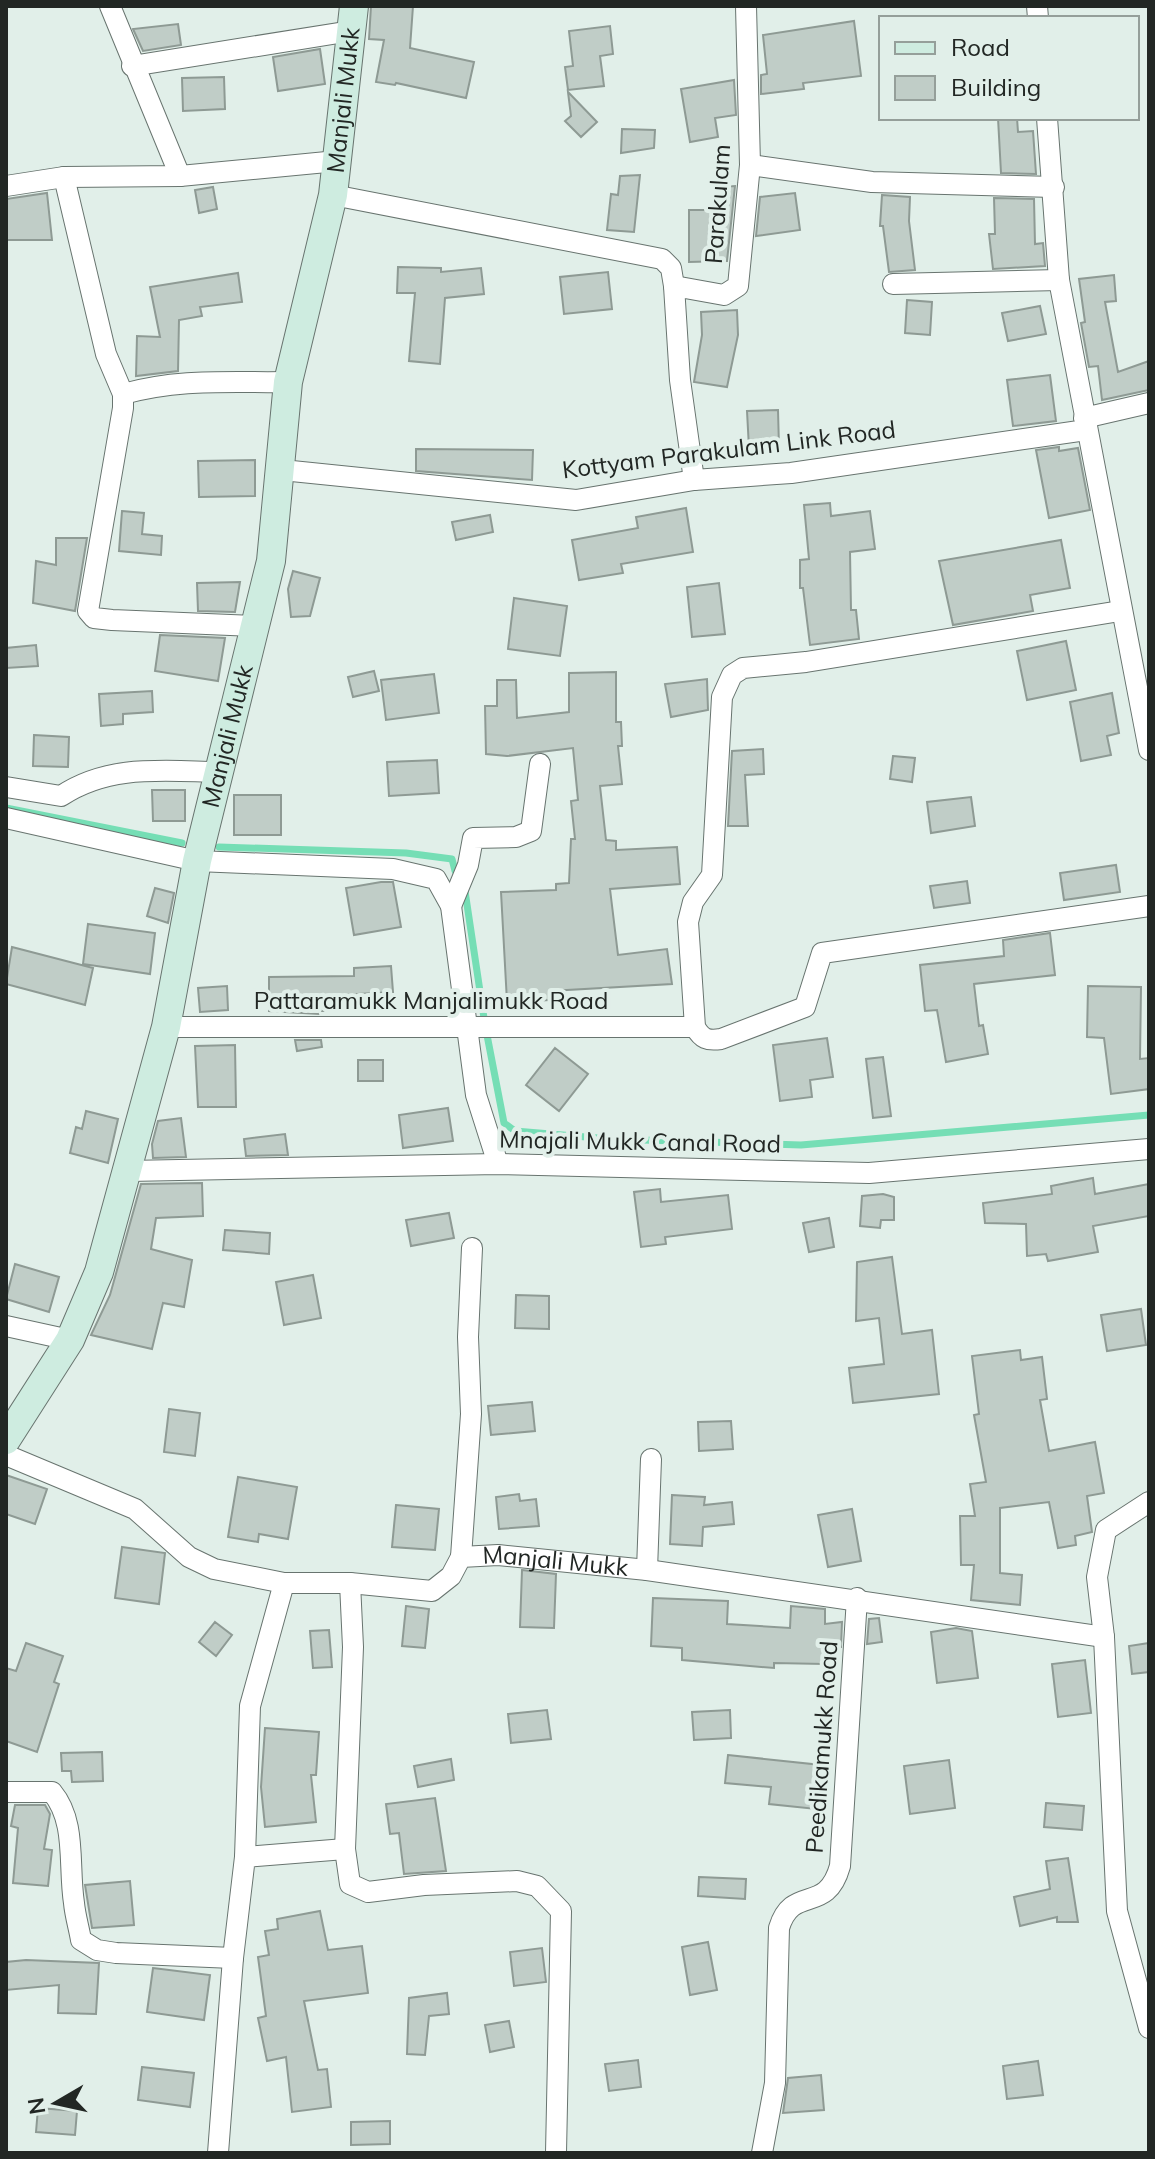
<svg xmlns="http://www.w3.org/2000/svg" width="1155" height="2159" font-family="Mulish,sans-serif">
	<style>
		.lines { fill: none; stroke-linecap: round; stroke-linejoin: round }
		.stream { stroke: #75deb5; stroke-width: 7 }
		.building { fill: #c0cdc7; stroke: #8e9a94; stroke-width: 2 }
		.street-casing { stroke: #68746f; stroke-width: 22 }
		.secondary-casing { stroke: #68746f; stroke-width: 30 }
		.street { stroke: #fff; stroke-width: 20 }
		.secondary { stroke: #ceece0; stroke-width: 28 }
		.labels { text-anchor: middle; stroke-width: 8; stroke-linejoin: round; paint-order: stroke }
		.street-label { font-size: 24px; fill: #222724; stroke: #e1efe9 }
	</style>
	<rect width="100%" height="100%" fill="#e1efe9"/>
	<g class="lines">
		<path class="stream" d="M6 808 182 843
			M219 847 406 853 452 859 455 871
			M465 891 484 1018
			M487 1035 504 1123 515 1131 610 1139 801 1145 1149 1115"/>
	</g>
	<path class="building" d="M371 6H413L410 48 474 62 466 98 396 83 395 85 376 82 384 40 369 39Z
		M854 21 861 76 803 83 804 89 761 94V75L767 74 763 35Z
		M178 24 181 45 143 51 133 29Z
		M610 26 613 54 600 56 604 86 568 90 565 67 573 66 569 31Z
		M320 49 325 84 278 91 273 57Z
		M224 77 225 109 183 111 182 78Z
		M734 80 736 115 715 118 718 137 690 142 681 89Z
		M568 92 597 122 581 137 565 121 571 116Z
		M998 118H1017L1018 132 1033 131 1036 174 1001 173Z
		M622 129 655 130 654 148 621 153Z
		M640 175 634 232 607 230 611 194 618 195 620 176Z
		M735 186 727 261 689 262V210H722L720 187Z
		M213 187 217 209 199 213 195 190Z
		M47 193 52 240H6V199Z
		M795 193 800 230 756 236 760 197Z
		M882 195 910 197 909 221 915 270 889 272 883 226H880Z
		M994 198 1034 199 1035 244 1043 243 1045 266 993 269 989 234H995Z
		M398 267 441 268V272L481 268 484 294 445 298 440 364 409 361 415 293H397Z
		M608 272 612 309 564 314 560 277Z
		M238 273 242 302 200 307 202 316 179 320 178 371 136 376 137 336 160 337 150 287Z
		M1114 275 1116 301 1105 302 1118 372 1149 361V390L1102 400 1098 366 1089 367 1081 323 1085 322 1079 279Z
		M907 300 932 302 930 335 905 333Z
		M1040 306 1046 334 1008 341 1002 313Z
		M737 310 738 335 727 387 694 382 702 335 701 312Z
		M1050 375 1056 421 1013 426 1007 380Z
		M778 410 779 447 749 448 747 411Z
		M1059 447V451L1078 448 1090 510 1049 518 1036 450Z
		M416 449 533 450 532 480 416 471Z
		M255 460V496L199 497 198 461Z
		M830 503 831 516 870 511 875 549 850 552 851 610H856L859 639 810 645 803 588H800V560L809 559 804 505Z
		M686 508 693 552 621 564 623 573 579 580 572 540 638 528 636 517Z
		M122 511 144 513 142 534 162 536 161 555 119 551Z
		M490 515 493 532 456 540 452 522Z
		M56 538H87L75 611 33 603 36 561 56 565Z
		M1061 540 1070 588 1030 595 1033 611 953 625 939 561Z
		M293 571 320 578 310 616 291 617 288 589Z
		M240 582 235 612 198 611 197 583Z
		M719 583 725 634 692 637 687 587Z
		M514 598 567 606 560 656 508 649Z
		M160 635 225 638 218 681 155 671Z
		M1066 641 1076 690 1027 700 1017 651Z
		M36 645 38 666 6 668V648Z
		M374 671 379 691 353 697 348 677Z
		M616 672V722H621L622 746H618L622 784 600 786 606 840 616 841V850L677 847 680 884 610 889 618 955 667 949 672 984 550 991V1000L507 1002 501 892 556 890V884L569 883 571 839H575L571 801 578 800 573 748 507 756 486 754 485 706H497V680H516L517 718 569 712V673Z
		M434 674 439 713 386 720 381 680Z
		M707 679 708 710 671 717 665 684Z
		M152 691 153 712 123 714V724L101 726 99 694Z
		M1112 693 1119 733 1107 736 1111 755 1081 761 1070 702Z
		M34 735 69 737 68 767 33 766Z
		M763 749 764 774 745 775 748 826H728L732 751Z
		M893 756 915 758 912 782 890 779Z
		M437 760 439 793 389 796 387 762Z
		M152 790H185V821H153Z
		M234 795H281V835H234Z
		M971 797 975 826 931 833 927 802Z
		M1116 865 1120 892 1064 900 1060 873Z
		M967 881 970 903 934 908 930 886Z
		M381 882H393L401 927 354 935 346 888Z
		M155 888 174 893 168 923 147 916Z
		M88 924 155 933 150 974 83 964Z
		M1050 933 1055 975 974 984 979 1026 983 1025 988 1054 946 1062 937 1010 925 1011 920 965 1004 956 1003 940Z
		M12 947 93 968 85 1005 6 984Z
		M391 966 393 992 324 996V1011H317L318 1014 269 1011V977L354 976V968Z
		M227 986 228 1010 200 1012 198 988Z
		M1088 986 1141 987 1140 1059 1149 1058V1089L1111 1094 1104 1038 1087 1037Z
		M827 1038 833 1077 810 1080 812 1097 780 1101 773 1045Z
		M295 1040H321L322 1047 297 1051Z
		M235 1045 236 1107H198L195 1046Z
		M555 1048 588 1074 559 1111 526 1085Z
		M883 1057 891 1116 873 1118 866 1059Z
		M358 1060H383V1081H358Z
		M448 1108 453 1141 403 1148 399 1115Z
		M86 1111 118 1119 108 1163 70 1153 76 1127 82 1129Z
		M181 1118 186 1157 153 1158 152 1144 158 1121Z
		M285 1134 288 1155 246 1156 244 1139Z
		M1093 1178 1095 1194 1149 1184V1216L1093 1226 1098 1252 1048 1261 1046 1254 1027 1256 1026 1224 985 1223 983 1203 1052 1194 1051 1186Z
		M202 1183 203 1216 156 1218 151 1249 192 1260 184 1307 163 1303 152 1349 91 1335 110 1295 141 1184Z
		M660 1189 661 1202 728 1195 732 1229 665 1237 666 1244 641 1247 634 1192Z
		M883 1194 894 1197V1220H881L880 1228 860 1226 862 1196Z
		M449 1213 454 1238 411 1246 406 1220Z
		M829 1218 834 1247 809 1252 803 1223Z
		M225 1230 270 1233 269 1254 223 1250Z
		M892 1257 902 1334 932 1330 939 1394 853 1403 849 1368 884 1364 879 1318 856 1321 857 1262Z
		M15 1264 59 1277 49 1312 6 1299Z
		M313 1275 321 1318 284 1325 276 1282Z
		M516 1295 549 1296V1329L515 1328Z
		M1141 1309 1146 1345 1107 1351 1101 1315Z
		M1020 1350 1021 1360 1042 1357 1047 1399 1040 1400 1049 1451 1095 1442 1104 1493 1087 1496 1092 1532 1075 1536 1076 1545 1058 1548 1049 1502 1000 1508V1573L1022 1575 1020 1605 971 1600 974 1565H961L960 1516H975L970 1484 986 1482 974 1415 979 1414 972 1356Z
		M532 1402 535 1431 491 1435 488 1406Z
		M169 1409 200 1413 195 1456 164 1452Z
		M731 1421 733 1449 699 1451 698 1422Z
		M6 1475 47 1489 35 1524 6 1514Z
		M238 1477 297 1487 288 1539 259 1534 258 1542 228 1537Z
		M519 1494 520 1501 536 1499 539 1526 499 1529 496 1497Z
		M672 1495 705 1497 704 1505 732 1502 734 1524 703 1527 702 1546 670 1544Z
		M396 1505 439 1509 435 1550 392 1547Z
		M852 1509 861 1561 828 1567 818 1515Z
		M122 1547 165 1553 159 1604 115 1598Z
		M522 1570 556 1574 554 1628 520 1627Z
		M653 1598 728 1601 727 1624 790 1628 791 1606 825 1609V1624L842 1622 841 1647 825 1649 824 1664 774 1663V1668L682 1660V1648L651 1646Z
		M406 1606 429 1609 425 1648 402 1646Z
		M879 1618 882 1642 867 1644 869 1619Z
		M215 1622 232 1635 216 1656 199 1642Z
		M956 1628 972 1631 978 1678 937 1683 931 1632Z
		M329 1630 332 1667 313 1668 310 1631Z
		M26 1643 63 1656 54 1682 59 1684 37 1752 6 1741V1668L16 1671Z
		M1149 1643V1672L1132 1674 1129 1646Z
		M1085 1660 1091 1713 1058 1717 1052 1664Z
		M547 1710 551 1739 511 1743 508 1714Z
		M730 1710 731 1738 694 1740 692 1712Z
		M265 1728 319 1732 316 1775H311L316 1822 265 1827 261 1787Z
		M102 1752 103 1781 72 1782 71 1771H62L61 1753Z
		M728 1755 821 1765 816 1809 769 1804 771 1787 725 1783Z
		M451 1759 454 1780 418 1787 414 1766Z
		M949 1760 955 1808 910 1814 904 1766Z
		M435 1798 446 1871 404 1874 399 1833 390 1834 386 1804Z
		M1046 1803 1084 1806 1082 1830 1044 1827Z
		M15 1805H45L50 1814 44 1849 52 1850 48 1886 13 1883 18 1828 11 1826Z
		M1068 1858 1078 1922H1057V1917L1020 1926 1014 1897 1050 1889 1046 1861Z
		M699 1877 746 1879 745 1899 698 1896Z
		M130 1881 134 1925 92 1928 85 1885Z
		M320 1911 328 1950 362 1946 368 1993 304 2001 318 2070 327 2069 331 2107 292 2112 286 2057 267 2061 258 2018 266 2016 258 1957 269 1955 265 1931 278 1929 277 1919Z
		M708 1942 717 1990 690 1995 682 1947Z
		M542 1948 546 1982 514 1986 510 1952Z
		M26 1960 99 1963 96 2014 58 2013 59 1985 6 1990V1962Z
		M153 1968 210 1975 204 2020 147 2012Z
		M447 1993 449 2014 429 2016 425 2055 407 2054 409 1998Z
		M509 2021 514 2047 490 2052 485 2025Z
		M638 2060 641 2087 609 2091 605 2064Z
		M1038 2061 1043 2095 1007 2099 1003 2066Z
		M142 2067 194 2073 190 2107 138 2100Z
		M821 2075 824 2110 783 2113 788 2078Z
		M38 2108 77 2111 75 2135 36 2132Z
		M390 2121V2144L351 2145V2122Z"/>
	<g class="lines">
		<g class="street-casing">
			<g id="street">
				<path d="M110 6 180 176"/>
				<path d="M1037 6 1038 18"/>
				<path d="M132 66 351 31"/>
				<path d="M1047 118 1059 280 1149 750"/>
				<path d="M750 165 872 182 1054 187"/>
				<path d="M64 177 106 354 123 394V408L88 611 94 618 112 620 254 626"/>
				<path d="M6 186 64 177 180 176 337 161"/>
				<path d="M333 195 662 259 671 268 674 286"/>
				<path d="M893 284 1059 280"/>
				<path d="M123 394C182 378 228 383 288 382"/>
				<path d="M1084 418 1149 403"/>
				<path d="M282 470 576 500 694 480 791 473 1086 430"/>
				<path d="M694 480 680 380 674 286 724 295 738 286 750 165 746 6"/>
				<path d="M1120 611 806 662 743 668 732 675 722 697 712 875 693 902 688 922 695 1027C702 1039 707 1041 721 1039L805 1007 822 953 1149 906"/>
				<path d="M6 787 61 796C109 764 163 771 218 772"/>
				<path d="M6 818 197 861 393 869 436 879 451 906 476 1095 498 1164"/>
				<path d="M451 906 468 865 473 838 516 837 531 831 540 764"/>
				<path d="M166 1027H695"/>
				<path d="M128 1171 498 1164 869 1173 1149 1149"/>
				<path d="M6 1326 70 1340"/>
				<path id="s1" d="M6 1455 135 1509 189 1557 214 1569 284 1583H350L432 1591 451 1576 461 1557 498 1555 647 1570 1104 1637"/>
				<path d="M1149 1502 1106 1530 1097 1577 1104 1637 1117 1911 1149 2028"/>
				<path d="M461 1557 471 1414 468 1337 472 1248"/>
				<path d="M647 1570 651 1459"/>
				<path d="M350 1583 353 1647 345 1849 350 1884 368 1892 424 1885 517 1881 537 1886 561 1911 556 2153"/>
				<path d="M6 1792H52C77 1822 68 1865 74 1903 75 1915 79 1928 81 1940L97 1950 116 1953 233 1958"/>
				<path d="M245 1857 250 1706 284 1583"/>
				<path d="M218 2153 233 1958 245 1857 345 1849"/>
				<path d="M762 2153 775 2083 779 1928C793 1883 826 1916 840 1866L857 1598"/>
			</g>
		</g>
		<g class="secondary-casing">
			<g id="secondary">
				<path id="s2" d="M6 1440 70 1340 99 1272 166 1027 197 861 271 561 288 382 333 195 354 6"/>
			</g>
		</g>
		<use href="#street" class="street"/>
		<use href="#secondary" class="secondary"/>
	</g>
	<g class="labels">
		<g class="street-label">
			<text dy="8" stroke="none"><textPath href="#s2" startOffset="1392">Manjali Mukk</textPath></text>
			<text transform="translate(718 204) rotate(-86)" y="8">Parakulam</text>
			<text transform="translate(729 450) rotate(-7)" y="8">Kottyam Parakulam Link Road</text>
			<text dy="8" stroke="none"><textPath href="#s2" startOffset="744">Manjali Mukk</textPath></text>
			<text x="431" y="1009">Pattaramukk Manjalimukk Road</text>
			<text transform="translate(640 1142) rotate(1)" y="8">Mnajali Mukk Canal Road</text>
			<text dy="8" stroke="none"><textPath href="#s1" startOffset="600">Manjali Mukk</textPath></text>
			<text transform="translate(822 1747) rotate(-86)" y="8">Peedikamukk Road</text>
		</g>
	</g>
	<rect width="1155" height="2159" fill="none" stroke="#222724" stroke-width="16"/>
	<rect x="879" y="16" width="260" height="104" fill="#e1efe9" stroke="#959f9a" stroke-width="2"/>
	<rect x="895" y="42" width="40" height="12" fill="#ceece0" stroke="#959f9a" stroke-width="2"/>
	<text x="951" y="56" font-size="24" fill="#222724">Road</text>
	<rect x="895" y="76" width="40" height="24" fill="#c0cdc7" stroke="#959f9a" stroke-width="2"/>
	<text x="951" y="96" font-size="24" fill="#222724">Building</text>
	<g transform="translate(56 2103) rotate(261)" stroke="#e1efe9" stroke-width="6" paint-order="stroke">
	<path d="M0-6L14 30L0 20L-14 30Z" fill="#222724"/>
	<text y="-12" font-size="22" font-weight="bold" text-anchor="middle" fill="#222724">N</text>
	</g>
</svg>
